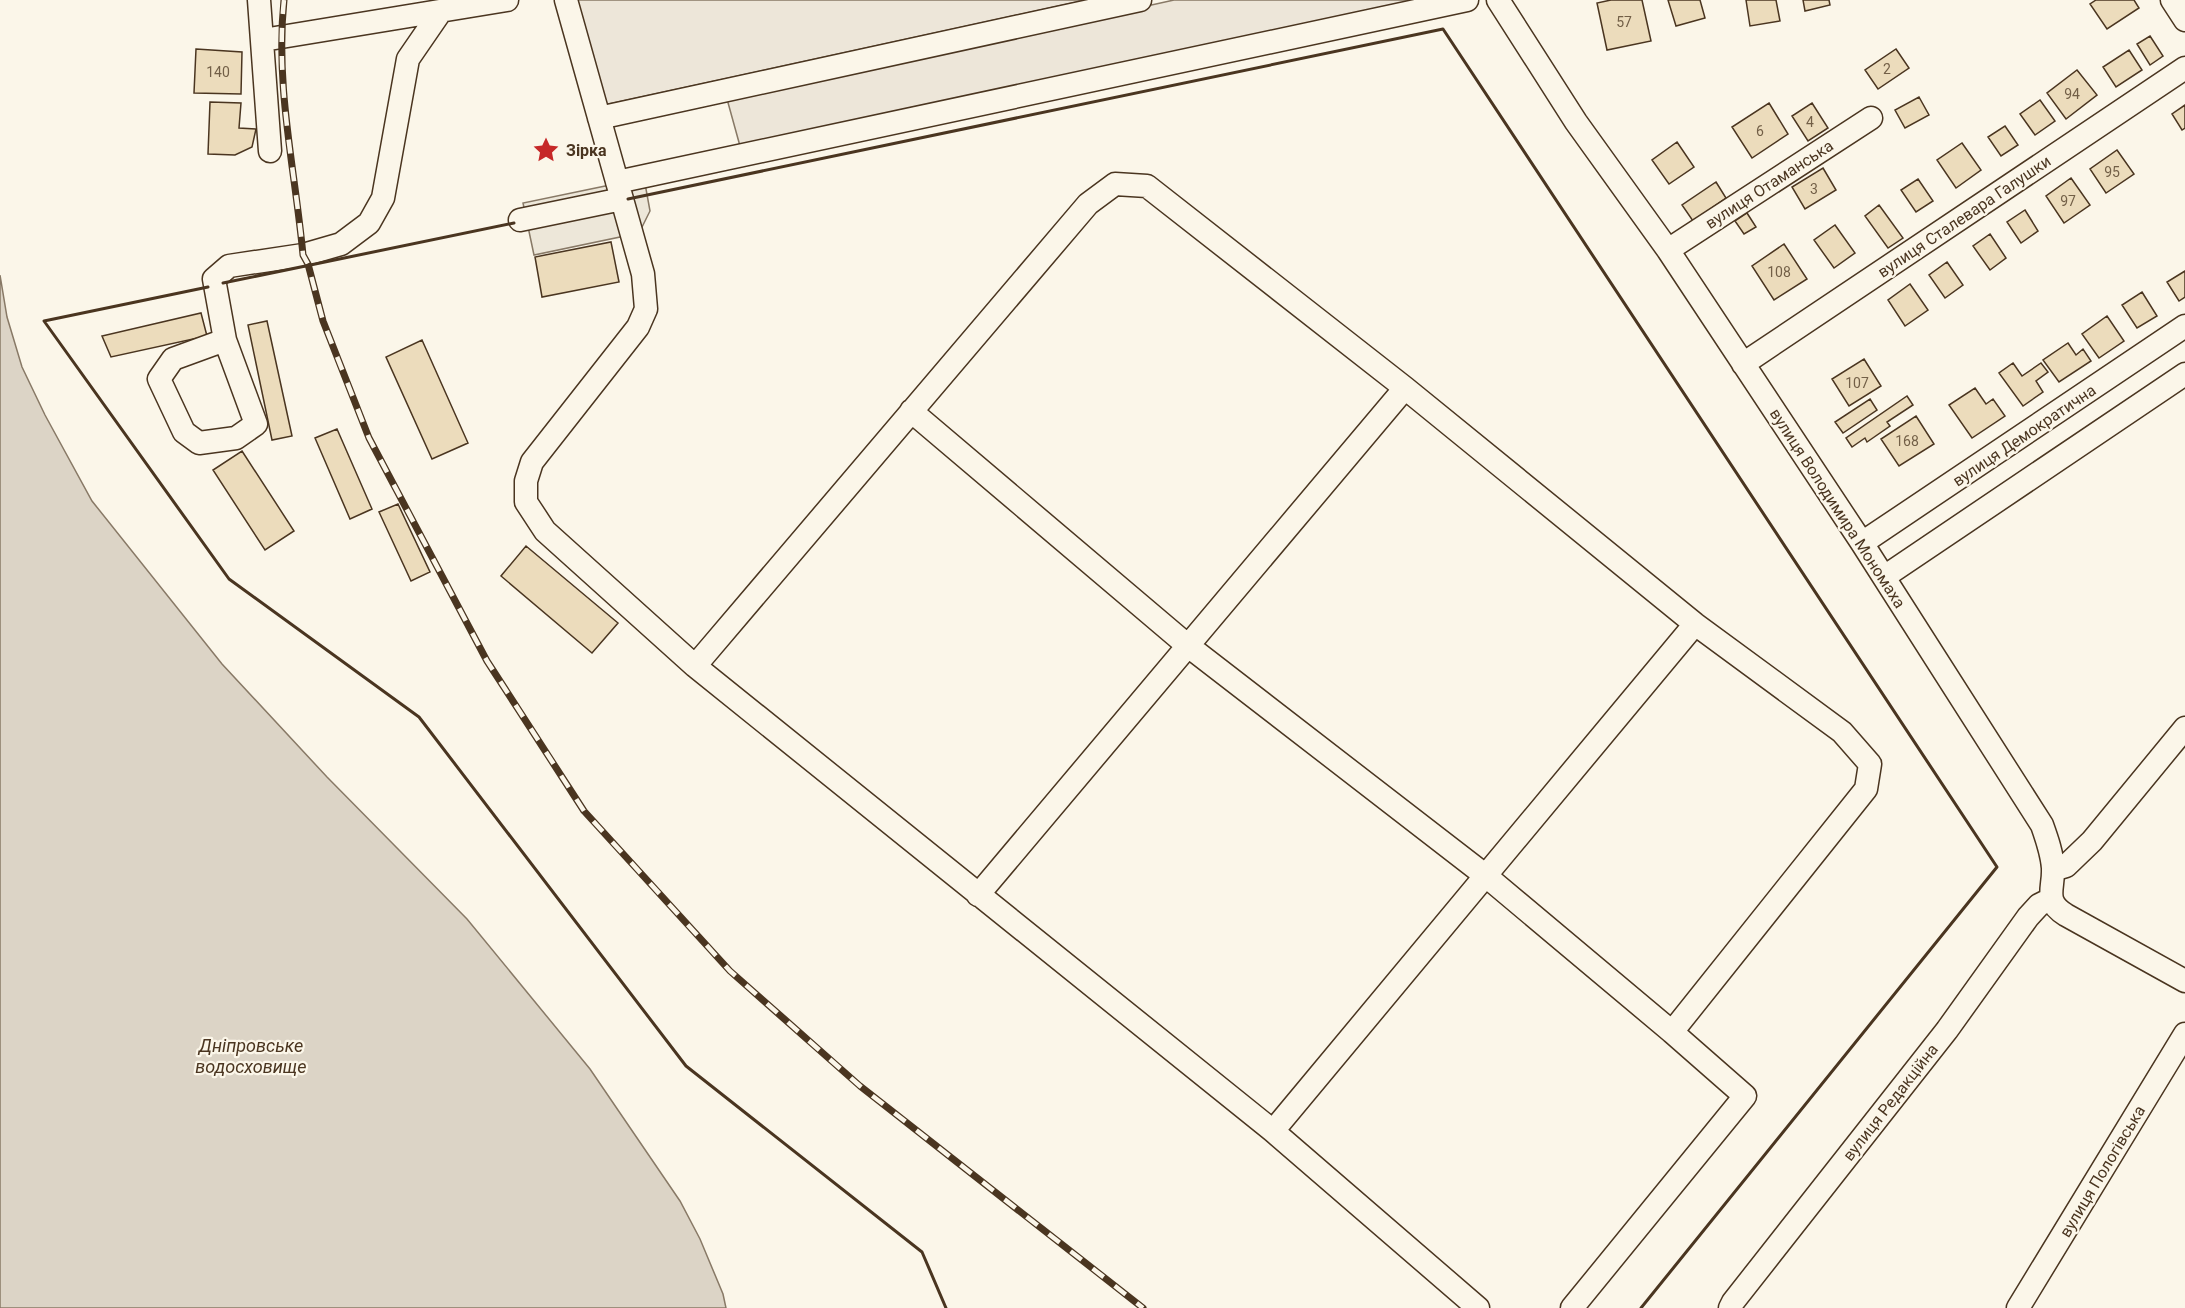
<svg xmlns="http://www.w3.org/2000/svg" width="2185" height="1308" font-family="Roboto,sans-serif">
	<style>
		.green { fill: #ede6d9; stroke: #887966; stroke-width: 1.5 }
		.parking { fill: #ede7d9; stroke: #887966; stroke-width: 1.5 }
		.water { fill: #dcd4c6; stroke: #887966; stroke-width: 1.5 }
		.building { fill: #ecdcbc; stroke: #4a3520; stroke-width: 1.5 }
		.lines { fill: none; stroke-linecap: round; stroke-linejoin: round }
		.minor-casing { stroke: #4a3520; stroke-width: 25 }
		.minor { stroke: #fbf6e9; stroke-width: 22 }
		.rail-casing { stroke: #4a3520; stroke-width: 7 }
		.rail { stroke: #fbf6e9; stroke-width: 4.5; stroke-dasharray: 14; stroke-linecap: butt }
		.wall { stroke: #4a3520; stroke-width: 3 }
		.labels { text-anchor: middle; stroke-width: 4.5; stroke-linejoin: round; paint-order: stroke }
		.number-label { font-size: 14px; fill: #725f47 }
		.poi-label { font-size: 16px; font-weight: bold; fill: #4a3520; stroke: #fbf6e9; text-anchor: start }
		.street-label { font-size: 16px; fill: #4a3520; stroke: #fbf6e9 }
		.water-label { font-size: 18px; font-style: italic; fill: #4a3520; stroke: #fbf6e9 }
	</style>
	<rect width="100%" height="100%" fill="#fbf6e9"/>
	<path class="green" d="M575 0H1086L604 105Z
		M1174 0H1430L740 146 727 99Z"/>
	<path class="parking" d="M644 178 650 211 639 233 534 255 523 203Z"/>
	<path class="water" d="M0 275 7 317 22 367 45 415 92 501 222 664 327 777 467 919 590 1069 680 1201 700 1239 723 1294 726 1308H0Z"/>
	<path class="building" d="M1611 0H1642L1651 41 1607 50 1597 3Z
		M1668 0H1700L1705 18 1676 26Z
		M1746 0H1776L1780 21 1750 26Z
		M1803 0H1829L1830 5 1805 11Z
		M2096 0H2134L2139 8 2107 29 2090 4Z
		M2150 36 2163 56 2150 65 2137 44Z
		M196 49 242 52 241 94 194 93Z
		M1896 49 1909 68 1878 89 1865 70Z
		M2129 50 2142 70 2116 87 2103 67Z
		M2077 70 2097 95 2066 119 2047 93Z
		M1919 97 1929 115 1905 128 1895 110Z
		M2040 100 2055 121 2035 135 2020 114Z
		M210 102 241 103 239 128 256 129 252 147 235 155 208 154Z
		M1769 103 1788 134 1752 158 1732 127Z
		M1812 103 1828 128 1808 141 1792 116Z
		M2185 105V128L2182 130 2172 114Z
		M2005 126 2018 145 2001 156 1988 137Z
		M1677 142 1694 167 1669 184 1652 160Z
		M1962 143 1981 170 1956 188 1937 160Z
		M2117 150 2134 174 2106 193 2090 169Z
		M1823 168 1836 190 1805 209 1792 187Z
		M2071 178 2090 205 2064 223 2046 196Z
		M1918 179 1933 201 1916 212 1901 190Z
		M1716 182 1726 198 1693 221 1682 205Z
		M1879 205 1903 238 1888 248 1865 216Z
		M2025 210 2038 231 2021 243 2007 222Z
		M1747 213 1756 227 1744 234 1735 221Z
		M1835 225 1855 253 1834 268 1814 240Z
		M1990 234 2006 258 1990 270 1973 246Z
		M611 242 619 282 542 297 535 257Z
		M1784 244 1807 279 1774 300 1752 266Z
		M1947 262 1963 285 1945 298 1929 275Z
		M2185 271V297L2179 301 2167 282Z
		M1910 284 1928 310 1905 326 1888 300Z
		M2142 292 2157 316 2137 328 2122 305Z
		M201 313 207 336 111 357 102 336Z
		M2107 316 2124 341 2099 358 2082 334Z
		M267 321 292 436 272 440 248 325Z
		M422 340 468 443 432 459 386 357Z
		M2068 343 2076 355 2083 349 2091 361 2059 382 2043 360Z
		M1864 359 1881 386 1849 406 1832 379Z
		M2013 363 2022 376 2041 363 2048 372 2036 381 2043 392 2023 406 1999 373Z
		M1975 388 1986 404 1993 399 2005 416 1972 438 1949 405Z
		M1907 396 1913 405 1887 422 1890 426 1867 442 1865 438 1852 447 1846 438Z
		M1870 399 1877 410 1843 433 1835 422Z
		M1916 416 1934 444 1899 466 1881 439Z
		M337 429 372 509 350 519 315 438Z
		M242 451 294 531 265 550 213 470Z
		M398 504 430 572 411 581 379 512Z
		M526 546 618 623 592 653 501 576Z"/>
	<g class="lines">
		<g class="minor-casing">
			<path id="minor" d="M259 0 270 151
				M566 0 643 274 646 309 638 327 532 462 526 481V502L545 531 695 666
				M1498 0 1576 122 1668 250 1862 543 2042 825C2047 839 2052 853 2053 868 2054 889 2043 901 2066 915L2185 981
				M2172 0 2185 20
				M263 40 507 0
				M599 118 1140 0
				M617 182 1467 0
				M520 220 622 199
				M1668 250 1871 118
				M225 340 173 359 159 379 184 432 199 443 236 438 256 424 225 340 214 279 229 266 303 255 341 244 369 223 383 198 408 59 441 11
				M1743 364 2185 68
				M911 411 1187 645 1486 876 1672 1032
				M1862 543 2185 326
				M1884 577 2185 374
				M2053 870 2066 866 2092 841 2185 728
				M978 895 1405 388
				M1273 1131 1695 624
				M1478 1308 1273 1131 695 666 1088 204 1115 184 1147 186 1405 388 1695 624 1842 732 1870 764 1866 789 1672 1032 1745 1096 1572 1308
				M1730 1308 1733 1302 1947 1030 2028 917 2039 905 2051 899
				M2018 1308 2185 1034"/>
		</g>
		<use href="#minor" class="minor"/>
		<g class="rail-casing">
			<path id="rail" d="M284 0C275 86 295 169 303 255L308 264 323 321 369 438 487 661 584 811 730 971 860 1086 1143 1308"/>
		</g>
		<use href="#rail" class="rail"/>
		<path class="wall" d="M628 199 1443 29 1997 867 1641 1308
			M223 283 514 223
			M208 287 44 321 229 579 419 717 686 1066 922 1252 946 1308"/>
	</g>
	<defs>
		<g id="sight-bare" transform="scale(2.07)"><path d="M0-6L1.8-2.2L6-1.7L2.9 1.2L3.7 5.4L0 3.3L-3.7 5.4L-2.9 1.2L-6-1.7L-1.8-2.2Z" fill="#c62828" stroke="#fbf6e9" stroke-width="2.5" paint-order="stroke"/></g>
	</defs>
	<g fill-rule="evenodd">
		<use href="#sight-bare" x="546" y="150"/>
	</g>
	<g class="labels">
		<g class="number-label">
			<text x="1624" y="27">57</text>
			<text x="1887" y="74">2</text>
			<text x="218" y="77">140</text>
			<text x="2072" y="99">94</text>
			<text x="1810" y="127">4</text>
			<text x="1760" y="136">6</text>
			<text x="2112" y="177">95</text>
			<text x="1814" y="194">3</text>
			<text x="2068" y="206">97</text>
			<text x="1779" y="277">108</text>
			<text x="1857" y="388">107</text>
			<text x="1907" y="446">168</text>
		</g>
		<g class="poi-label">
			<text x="566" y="156">Зірка</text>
		</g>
		<g class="street-label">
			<text transform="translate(1769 184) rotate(-33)" y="6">вулиця Отаманська</text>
			<text transform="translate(1964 216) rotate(-34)" y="6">вулиця Сталевара Галушки</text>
			<text transform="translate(2024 435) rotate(-34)" y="6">вулиця Демократична</text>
			<text transform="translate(1838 508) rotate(57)" y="6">вулиця Володимира Мономаха</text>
			<text transform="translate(1890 1102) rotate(-52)" y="6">вулиця Редакційна</text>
			<text transform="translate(2102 1171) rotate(-59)" y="6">вулиця Пологівська</text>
		</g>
		<g class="water-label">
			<text x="251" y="1052">Дніпровське<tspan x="251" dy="21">водосховище</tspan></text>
		</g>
	</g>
</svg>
